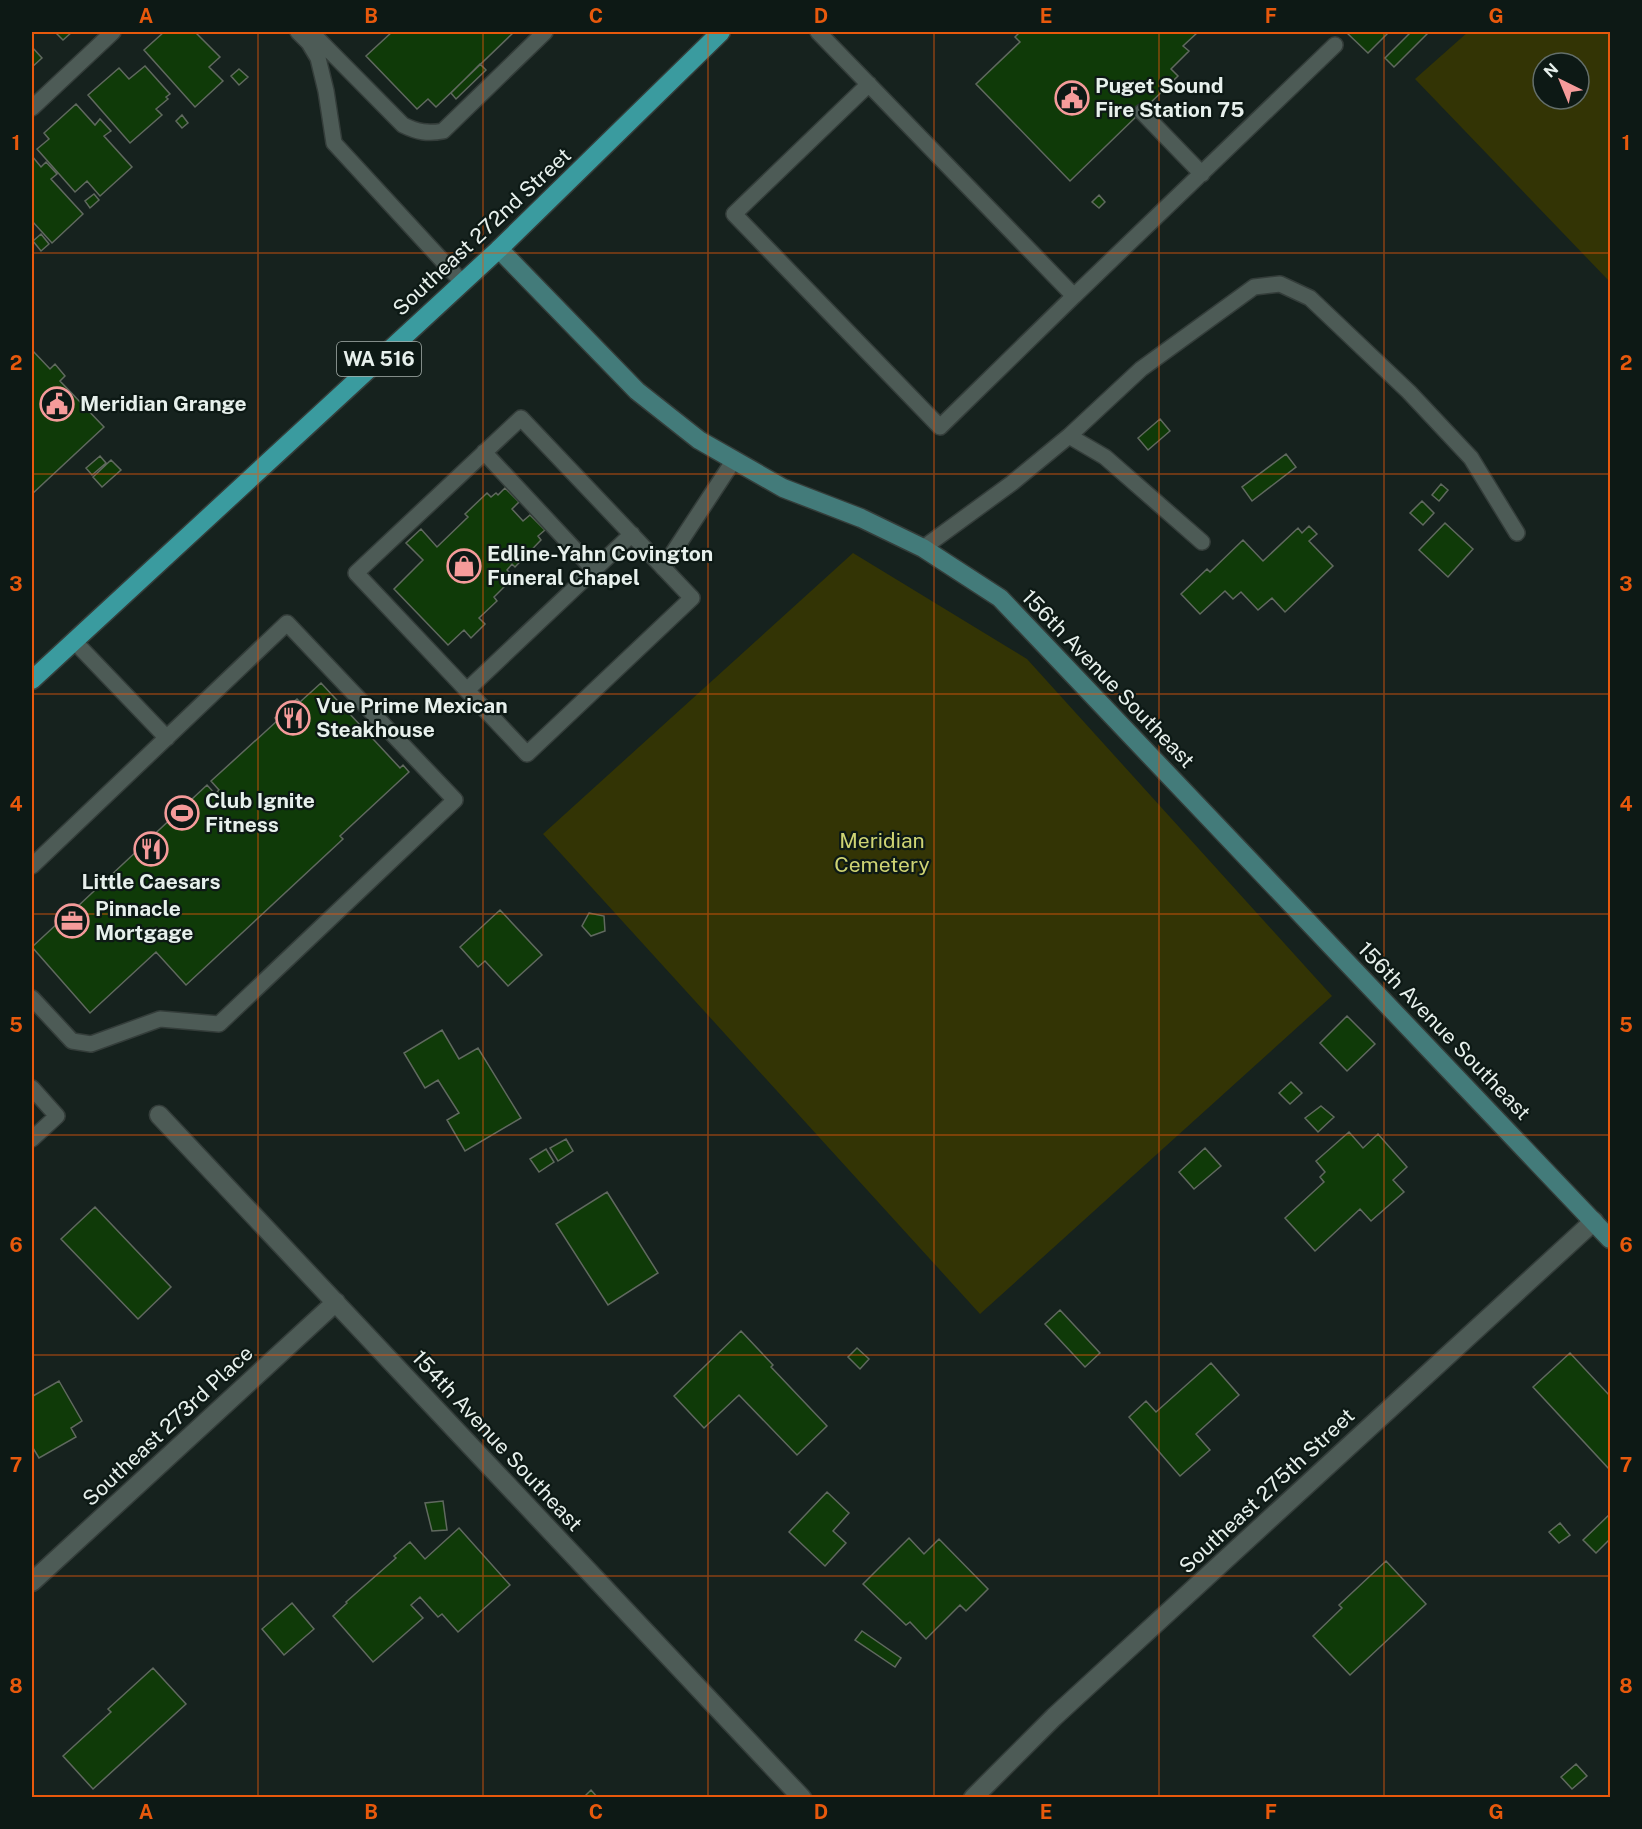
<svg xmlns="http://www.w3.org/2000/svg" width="1642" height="1829" font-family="'Public Sans',sans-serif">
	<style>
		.green { fill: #333405; fill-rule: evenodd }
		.building { fill: #0f3a08; stroke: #60695f; stroke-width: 1.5 }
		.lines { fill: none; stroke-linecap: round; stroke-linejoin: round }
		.lane-casing { stroke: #343d3a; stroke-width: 18 }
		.street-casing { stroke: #343d3a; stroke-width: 21 }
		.secondary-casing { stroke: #343d3a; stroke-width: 21 }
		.primary-casing { stroke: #343d3a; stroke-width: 21 }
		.lane { stroke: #4d5b56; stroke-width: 15 }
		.street { stroke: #4d5b56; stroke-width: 18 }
		.secondary { stroke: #437b7a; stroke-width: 18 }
		.primary { stroke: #3a9b9f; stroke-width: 18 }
		.grid { fill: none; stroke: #e8590c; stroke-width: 1.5; stroke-opacity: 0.55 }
		.labels { text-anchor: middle; stroke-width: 4.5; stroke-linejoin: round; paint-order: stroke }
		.shield { fill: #0d1915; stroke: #a6b0ac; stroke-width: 1.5 }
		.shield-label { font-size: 20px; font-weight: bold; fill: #e7f0ec }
		.poi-label { font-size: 21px; font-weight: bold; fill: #e7f0ec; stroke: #0d1915; text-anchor: start }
		.street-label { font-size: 21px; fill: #e7f0ec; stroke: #0d1915 }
		.park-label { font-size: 21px; fill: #ced373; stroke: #0d1915 }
		.neatline { fill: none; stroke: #e8590c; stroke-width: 2 }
		.grid-label { font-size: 20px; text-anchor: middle; font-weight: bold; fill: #e8590c }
	</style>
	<rect width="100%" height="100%" fill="#16221e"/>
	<path class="green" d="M1468 32H1610V282L1415 79ZM1543 63H1579V99H1543Z
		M853 553 1027 659 1332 996 980 1314 543 834Z"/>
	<path class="building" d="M55 32H72L63 40Z
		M164 32H195L220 57 209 67 223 81 195 107 144 50Z
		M392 32H514L436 107 428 99 417 109 366 56Z
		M1020 32H1198L1183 46 1189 51 1171 69 1178 76 1070 181 976 84 1020 42 1015 37Z
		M1346 32H1389L1368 53Z
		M1411 32H1429L1394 67 1385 58Z
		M32 47 42 58 32 67Z
		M480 64 486 70 456 99 451 93Z
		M145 66 170 94 166 97 168 99 156 109 162 115 130 143 88 95 119 68 129 79Z
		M239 69 248 77 239 85 231 76Z
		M76 104 95 125 100 119 111 131 104 136 132 167 100 196 87 181 75 192 37 149 49 139 44 133Z
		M182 115 188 123 182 128 176 121Z
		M32 156 41 167 46 162 57 174 51 179 83 214 52 243 33 222 32 223Z
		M94 194 99 200 90 208 85 201Z
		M1099 195 1105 202 1099 208 1092 202Z
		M41 234 49 244 41 251 33 241Z
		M32 350 50 369 55 364 65 376 60 381 104 427 32 494Z
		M1160 419 1170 431 1148 450 1138 438Z
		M1286 454 1296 467 1252 501 1242 487Z
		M100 456 106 463 92 475 86 468Z
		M111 460 121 470 102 487 93 477Z
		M1441 484 1448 490 1439 501 1432 495Z
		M505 488 519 502 512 509 523 521 530 515 545 530 538 536 541 540 515 567 512 564 507 570 514 577 494 597 497 601 479 618 485 624 471 638 464 630 448 645 394 589 423 560 406 543 421 529 437 547 468 517 465 514 487 493 491 497 496 493 498 495Z
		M1422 501 1434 513 1423 525 1410 513Z
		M1445 523 1473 549 1448 577 1419 550Z
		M1309 526 1317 534 1309 541 1333 566 1285 612 1272 598 1258 610 1241 592 1233 599 1225 591 1200 614 1181 594 1207 569 1210 572 1243 540 1263 561 1298 528 1302 533Z
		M321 683 400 768 403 765 409 772 340 836 343 839 186 985 156 952 90 1013 32 947 58 923 56 920 74 904 77 907 139 849 147 857 152 852 144 844 207 785 218 797 220 795 217 792 219 790 211 781 277 721 275 718 297 699 300 702Z
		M500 910 542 955 508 986 485 961 478 967 460 947Z
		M589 913 604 916 605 931 591 936 582 926Z
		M1347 1016 1375 1044 1347 1071 1320 1043Z
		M442 1030 459 1059 478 1048 521 1118 465 1151 447 1120 459 1113 438 1080 425 1088 404 1053Z
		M1291 1082 1302 1093 1290 1104 1279 1093Z
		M1321 1106 1334 1117 1318 1132 1305 1118Z
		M1349 1132 1363 1148 1378 1134 1407 1167 1393 1180 1404 1192 1371 1221 1360 1209 1315 1251 1285 1218 1324 1182 1320 1177 1325 1172 1316 1161Z
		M566 1139 573 1151 558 1161 550 1148Z
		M1205 1148 1221 1166 1194 1189 1179 1172Z
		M546 1149 554 1162 539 1172 530 1159Z
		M607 1192 658 1273 608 1305 556 1224Z
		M95 1207 171 1287 138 1319 61 1239Z
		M1060 1310 1100 1353 1085 1367 1045 1324Z
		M741 1331 773 1365 771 1367 827 1426 797 1455 739 1395 704 1428 674 1396Z
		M857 1348 869 1359 860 1369 848 1357Z
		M1570 1353 1610 1396V1470L1533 1387Z
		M1211 1363 1239 1395 1196 1434 1210 1450 1180 1476 1129 1417 1146 1401 1156 1412Z
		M59 1381 82 1421 71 1428 76 1437 39 1458 33 1448 32 1449V1392L33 1396Z
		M827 1492 849 1513 833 1531 846 1543 825 1566 789 1532Z
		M443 1501 447 1530 432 1531 425 1503Z
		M1610 1514V1539L1596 1553 1583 1540Z
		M1560 1523 1570 1535 1559 1543 1549 1532Z
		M459 1528 510 1585 458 1632 442 1614 438 1617 420 1597 411 1605 423 1618 373 1662 333 1616 347 1603 346 1602 396 1558 394 1556 410 1542 425 1559Z
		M909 1538 924 1554 939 1539 988 1589 966 1611 960 1605 926 1639 910 1622 906 1625 863 1584Z
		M1386 1561 1426 1604 1350 1675 1313 1636 1342 1608 1339 1605Z
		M292 1603 314 1629 284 1655 262 1629Z
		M862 1631 901 1658 895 1667 855 1640Z
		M153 1668 186 1704 93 1789 63 1756 111 1712 108 1709Z
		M1576 1764 1587 1776 1572 1789 1561 1777Z
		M591 1790 598 1798H583Z"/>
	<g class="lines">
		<g class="lane-casing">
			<path id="lane" d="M298 32 309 43 318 58 326 91 334 143 462 282
				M818 32 1074 296 1335 45
				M312 33 403 125C417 132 428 134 443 131L545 32
				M869 84 734 214 940 427 1074 296
				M32 108 113 32
				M1142 112 1202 174
				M521 418 692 598 527 754 356 573Z
				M1069 436 1141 369 1254 287 1280 284 1310 298 1409 392 1471 458 1517 533
				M484 452 594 570
				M923 548 1012 483 1069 436 1105 457 1202 542
				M663 568 734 460
				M74 641 167 738
				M467 690 632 534
				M32 866 287 623 455 800 219 1024 160 1019 91 1044 72 1041 32 998
				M32 1088 57 1116 32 1139"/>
		</g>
		<g class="street-casing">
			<path id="street" d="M159 1115 802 1798
				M32 1582 336 1302
				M973 1798 1054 1717 1594 1221"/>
		</g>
		<g class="secondary-casing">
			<path id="secondary" d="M499 249 637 391 699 440 783 488 861 518 923 548 1000 598 1610 1239"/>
		</g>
		<g class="primary-casing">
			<path id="primary" d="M32 680 499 249 721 32"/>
		</g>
		<use href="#lane" class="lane"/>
		<use href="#street" class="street"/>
		<use href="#secondary" class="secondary"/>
		<use href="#primary" class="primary"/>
	</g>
	<path class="grid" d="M258 32V1798M483 32V1798M708 32V1798M934 32V1798M1159 32V1798M1384 32V1798M32 253H1610M32 474H1610M32 694H1610M32 914H1610M32 1135H1610M32 1355H1610M32 1576H1610"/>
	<defs>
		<g id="civic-ring" transform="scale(1.725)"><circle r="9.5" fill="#0d1915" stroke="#f59b9a" stroke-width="1.5"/><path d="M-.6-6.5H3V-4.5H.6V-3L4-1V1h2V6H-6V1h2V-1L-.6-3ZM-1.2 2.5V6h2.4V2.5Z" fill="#f59b9a"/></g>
		<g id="shop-ring" transform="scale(1.725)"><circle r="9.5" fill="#0d1915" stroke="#f59b9a" stroke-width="1.5"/><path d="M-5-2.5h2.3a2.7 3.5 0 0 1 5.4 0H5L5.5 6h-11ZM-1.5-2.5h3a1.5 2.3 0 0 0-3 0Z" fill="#f59b9a"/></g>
		<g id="restaurant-ring" transform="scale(1.725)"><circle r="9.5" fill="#0d1915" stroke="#f59b9a" stroke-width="1.5"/><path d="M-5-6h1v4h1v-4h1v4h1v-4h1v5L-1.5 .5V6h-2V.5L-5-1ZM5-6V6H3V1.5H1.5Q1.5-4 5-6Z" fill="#f59b9a"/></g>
		<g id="stadium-ring" transform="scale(1.725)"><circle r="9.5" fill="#0d1915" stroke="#f59b9a" stroke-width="1.5"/><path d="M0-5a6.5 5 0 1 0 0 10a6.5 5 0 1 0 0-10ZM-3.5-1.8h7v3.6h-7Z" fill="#f59b9a"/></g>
		<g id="office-ring" transform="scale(1.725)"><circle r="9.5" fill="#0d1915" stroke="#f59b9a" stroke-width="1.5"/><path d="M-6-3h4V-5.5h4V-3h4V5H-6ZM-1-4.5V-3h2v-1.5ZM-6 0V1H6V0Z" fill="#f59b9a"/></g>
	</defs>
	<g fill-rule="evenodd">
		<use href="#civic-ring" x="1072" y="98"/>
		<use href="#civic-ring" x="57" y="404"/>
		<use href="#shop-ring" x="464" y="566"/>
		<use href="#restaurant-ring" x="293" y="718"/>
		<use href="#stadium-ring" x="182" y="813"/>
		<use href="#restaurant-ring" x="151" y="849"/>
		<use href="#office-ring" x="72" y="921"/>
	</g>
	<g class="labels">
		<rect class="shield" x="337" y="342" width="84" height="34" rx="4.5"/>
		<g class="shield-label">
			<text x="379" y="366">WA 516</text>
		</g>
		<g class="poi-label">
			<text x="1095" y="93">Puget Sound<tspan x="1095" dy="24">Fire Station 75</tspan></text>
			<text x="80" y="411">Meridian Grange</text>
			<text x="487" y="561">Edline-Yahn Covington<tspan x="487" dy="24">Funeral Chapel</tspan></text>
			<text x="316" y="713">Vue Prime Mexican<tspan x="316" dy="24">Steakhouse</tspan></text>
			<text x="205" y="808">Club Ignite<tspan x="205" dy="24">Fitness</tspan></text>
			<text x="151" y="889" text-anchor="middle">Little Caesars</text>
			<text x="95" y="916">Pinnacle<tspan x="95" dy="24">Mortgage</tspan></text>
		</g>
		<g class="street-label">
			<text transform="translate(482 232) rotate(-43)" y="7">Southeast 272nd Street</text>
			<text transform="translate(1108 679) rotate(46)" y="7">156th Avenue Southeast</text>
			<text transform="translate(1444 1031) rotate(46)" y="7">156th Avenue Southeast</text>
			<text transform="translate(168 1426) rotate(-43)" y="7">Southeast 273rd Place</text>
			<text transform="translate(497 1441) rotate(47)" y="7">154th Avenue Southeast</text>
			<text transform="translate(1267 1491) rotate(-43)" y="7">Southeast 275th Street</text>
		</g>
		<g class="park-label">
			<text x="882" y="848">Meridian<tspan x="882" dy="24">Cemetery</tspan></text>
		</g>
	</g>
	<rect width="1642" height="1829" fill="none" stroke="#0d1915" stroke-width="66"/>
	<g transform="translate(1561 81) rotate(317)"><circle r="28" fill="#0d1915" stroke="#646f6b" stroke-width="1.5"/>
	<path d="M0-4.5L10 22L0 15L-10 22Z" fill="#f59b9a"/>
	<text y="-9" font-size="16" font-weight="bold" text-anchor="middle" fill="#e7f0ec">N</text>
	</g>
	<rect x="33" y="33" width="1576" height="1763" class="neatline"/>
	<g class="grid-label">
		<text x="146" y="23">A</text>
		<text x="371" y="23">B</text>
		<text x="596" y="23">C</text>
		<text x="821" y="23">D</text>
		<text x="1046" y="23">E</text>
		<text x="1271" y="23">F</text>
		<text x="1496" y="23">G</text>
		<text x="16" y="150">1</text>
		<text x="1626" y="150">1</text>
		<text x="16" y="370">2</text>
		<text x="1626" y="370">2</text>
		<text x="16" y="591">3</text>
		<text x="1626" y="591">3</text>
		<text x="16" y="811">4</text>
		<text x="1626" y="811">4</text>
		<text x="16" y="1032">5</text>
		<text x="1626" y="1032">5</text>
		<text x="16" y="1252">6</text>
		<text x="1626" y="1252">6</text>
		<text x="16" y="1472">7</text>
		<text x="1626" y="1472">7</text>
		<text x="16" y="1693">8</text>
		<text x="1626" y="1693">8</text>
		<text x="146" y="1819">A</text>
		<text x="371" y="1819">B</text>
		<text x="596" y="1819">C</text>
		<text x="821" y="1819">D</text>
		<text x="1046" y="1819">E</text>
		<text x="1271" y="1819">F</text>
		<text x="1496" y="1819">G</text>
	</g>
</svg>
